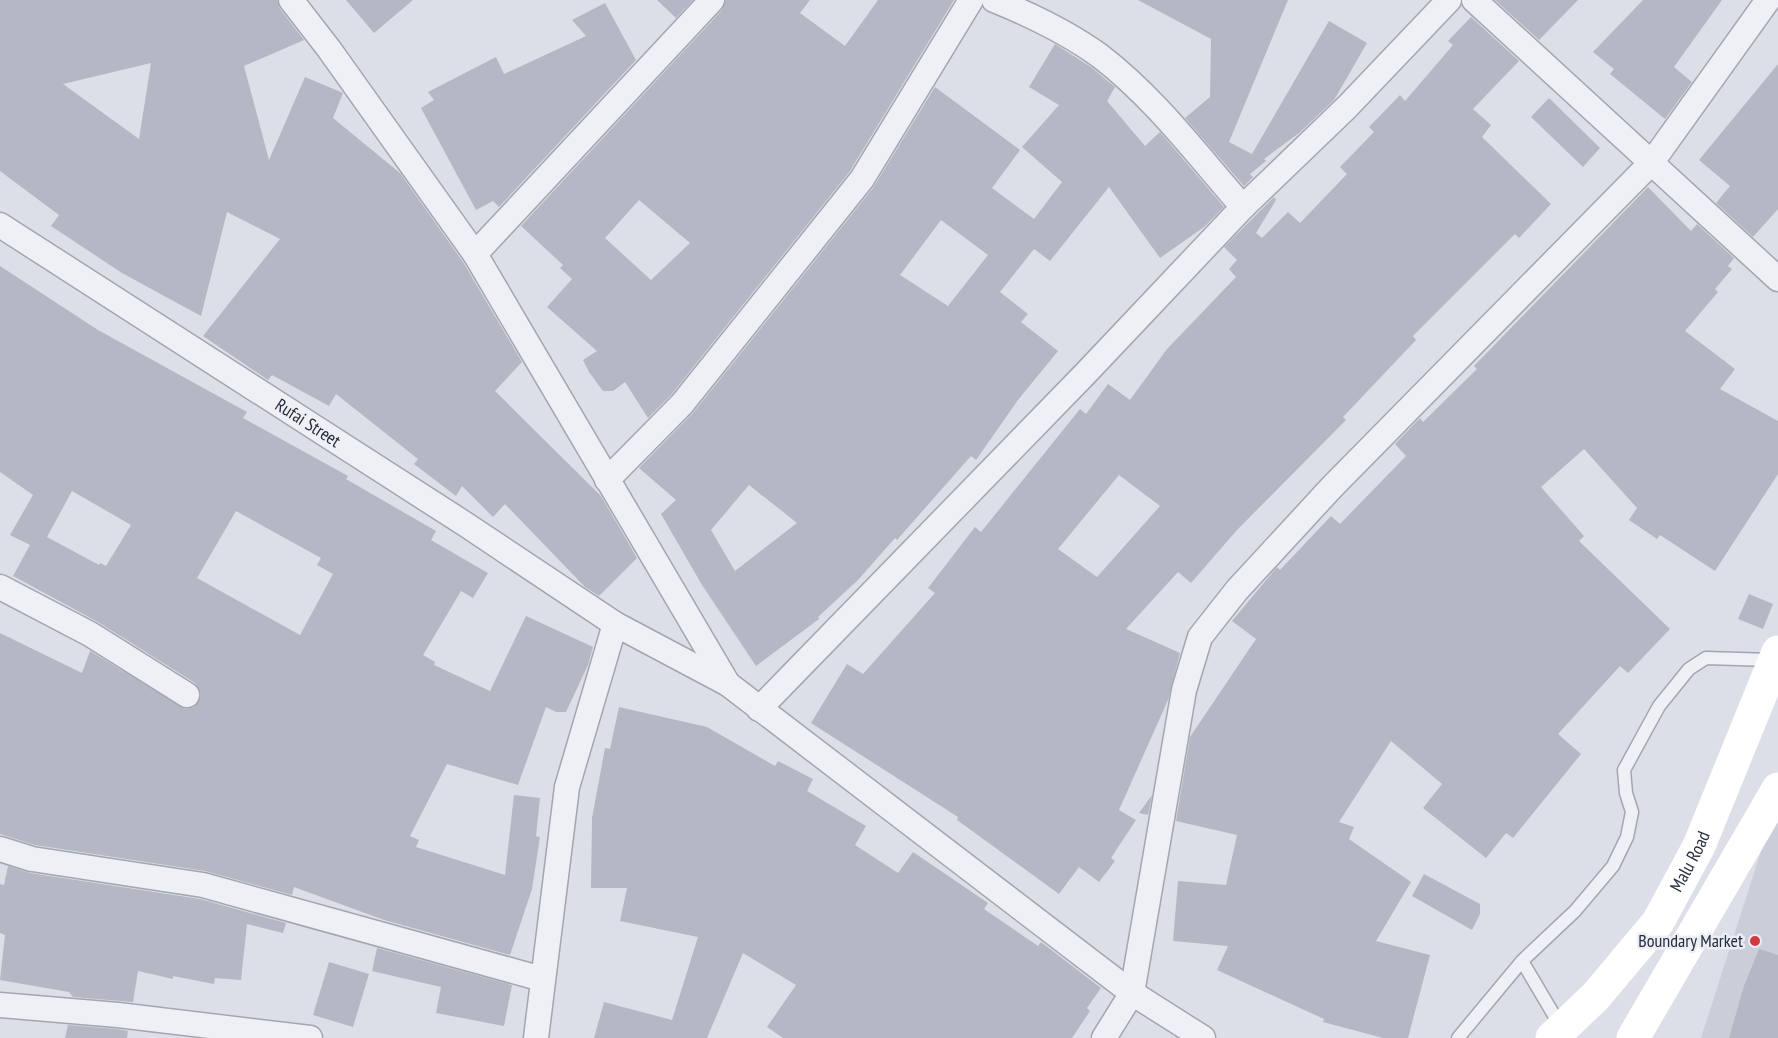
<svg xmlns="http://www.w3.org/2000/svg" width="1778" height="1038" font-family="'PT Sans Narrow',sans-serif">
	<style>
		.built { fill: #caced9 }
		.building { fill: #b3b8c4; fill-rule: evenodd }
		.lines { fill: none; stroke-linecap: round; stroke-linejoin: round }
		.service-casing { stroke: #a1a6b1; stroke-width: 15 }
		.minor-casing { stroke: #a1a6b1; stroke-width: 27 }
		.service { stroke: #eef0f5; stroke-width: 12 }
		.minor { stroke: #eef0f5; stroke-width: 24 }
		.secondary { stroke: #fff; stroke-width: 33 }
		.poi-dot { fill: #d33942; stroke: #ebeef5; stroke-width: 2 }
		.labels { text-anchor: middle; stroke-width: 5; stroke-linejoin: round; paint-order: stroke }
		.street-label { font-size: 18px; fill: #252c3d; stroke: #ebeef5 }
		.poi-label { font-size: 18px; fill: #252c3d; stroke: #ebeef5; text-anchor: end }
	</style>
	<rect width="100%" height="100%" fill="#dcdfe7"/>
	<path class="built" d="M1778 803V1038H1701L1763 845Z"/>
	<path class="building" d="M0 0H277L280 9 304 40 244 66 269 160 305 77 343 93 333 118 400 173 463 262 522 362 495 391 601 496 637 558 599 596 585 587 505 504 493 517 462 486 456 496 414 464 418 459 336 394 329 406 272 375 268 380 203 336 280 239 227 212 201 316 122 273 51 226 59 215 0 171ZM151 63 139 139 63 84Z
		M346 0H413L374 33Z
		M657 0H693L676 18Z
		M726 0H810L800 13 845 46 878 0H954L850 171 671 395 648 418 625 382 613 391H603L589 372 583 360 597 351 547 307 572 279 560 268 563 265 521 226 722 10ZM639 200 690 243 651 280 605 238Z
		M1138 0H1288L1229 142 1252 154 1329 21 1367 43 1334 100 1299 133 1264 159 1266 161 1250 174 1253 177 1244 186 1185 118 1210 97 1211 39Z
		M1495 0H1578L1539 40Z
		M1643 0H1722L1674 67 1692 82 1665 119 1610 74 1614 69 1593 52Z
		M605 3 636 60 499 207 493 201 476 210 421 108 434 100 428 92 496 57 504 74 586 36 572 20Z
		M1471 17 1519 61 1473 109 1491 125 1482 137 1551 204 1519 238 1515 234 1413 336 1416 340 1343 417 1346 420 1237 530 1191 583 1178 572 1126 629 1180 653 1168 700 1119 810 1136 820 1111 858 1115 861 1099 882 1079 867 1059 894 957 820 958 817 811 723 847 664 863 674 935 593 928 588 975 527 981 532 1080 409 1086 414 1108 384 1130 400 1167 349 1236 277 1229 269 1237 260 1224 247 1274 197 1276 200 1256 233 1262 238 1288 212 1300 223 1347 174 1340 167 1374 132 1369 127 1400 95 1405 101 1453 45 1448 41ZM1119 475 1160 506 1097 577 1058 549Z
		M1055 44 1091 67 1115 87 1107 101 1145 146 1160 132 1224 207 1204 227 1160 258 1109 187 1050 261 1034 249 1000 292 1028 314 1021 322 1058 351 1018 400 976 460 971 456 897 540 895 538 858 580 818 617 819 619 756 666 702 585 661 514 676 500 639 468 693 413 873 188 935 87 1020 150 992 188 1034 219 1062 182 1022 147 1059 105 1029 87ZM941 220 988 255 948 306 900 275ZM749 485 797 523 735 571 711 530Z
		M1778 64V209L1753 237 1716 203 1730 186 1699 160Z
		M1549 98 1600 148 1583 167 1531 117Z
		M1648 187 1691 231 1697 224 1734 258 1728 266 1732 269 1715 289 1718 292 1685 331 1735 369 1720 389 1778 421V474L1715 571 1660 535 1657 539 1629 520 1637 508 1584 449 1541 487 1584 536 1579 541 1670 629 1628 673 1620 666 1558 734 1581 754 1513 838 1506 833 1486 858 1423 808 1442 784 1391 741 1339 822 1354 827 1349 839 1411 882 1376 941 1430 955 1408 1038H1383L1323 1022 1324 1019 1217 970 1228 946 1173 941 1178 881 1226 885 1237 835 1176 821 1190 737 1256 639 1232 621 1277 567 1280 570 1331 516 1340 524 1406 456 1395 444 1420 418 1423 422 1477 369 1474 366Z
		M0 266 98 330 247 412 243 418 348 476 346 479 436 531 431 540 488 573 473 598 461 591 423 655 435 662 434 665 490 691 526 616 593 647 588 665 566 712H556L546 707 518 785 447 764 410 836 419 840 416 847 505 875 514 795 540 798 536 836 540 837 532 889 510 955 384 920 294 887 292 895 205 871 35 845 0 834V633L82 673 90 651 186 709 194 707 201 695 195 683 98 622 13 576 30 545 10 535 33 495 0 472ZM72 491 131 525 106 566 100 563 99 565 47 537ZM236 511 321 558 317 565 333 574 300 635 197 578Z
		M1749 594 1773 604 1763 629 1738 619Z
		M619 707 707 727 775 766 778 761 813 779 807 791 866 826 855 845 898 873 913 852 988 903 984 909 1038 946 1041 942 1101 988 1087 1008 1090 1011 1072 1038H783L767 1027 796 985 743 953 707 1038H594L604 1002 672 1020 698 937 620 921 627 888H591L592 818 605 748 610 749Z
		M1152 795 1148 815 1139 813Z
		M8 866 30 873 200 899 286 923 283 933 247 924 241 980 215 978 214 984 173 976V979L138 971 133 1002 73 997 69 992 0 980 5 935 0 933V884L4 885Z
		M1424 874 1480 904V914L1472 930 1412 896Z
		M377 948 512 985 504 1026 436 1013 441 987 372 971Z
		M1759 949 1778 955V1038H1729L1744 986Z
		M329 962 369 974 353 1027 313 1015Z
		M68 1025 117 1029 128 1031 127 1038H65Z"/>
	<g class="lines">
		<g class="service-casing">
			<path id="service" d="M1522 961 1561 1027
				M1458 1038 1522 961 1575 911 1613 866 1627 837 1632 812 1626 793 1624 770 1659 706 1689 669 1706 658 1771 660"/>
		</g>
		<g class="minor-casing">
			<g id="minor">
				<path d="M291 0 329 49 475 254 728 684"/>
				<path d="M994 0C1031 15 1067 32 1100 56 1155 98 1198 156 1243 207"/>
				<path d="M1474 0 1778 279"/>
				<path id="s1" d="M0 225 465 524 615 624 728 684 1132 993 1203 1038"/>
				<path d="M475 254 712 0"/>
				<path d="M607 480 682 404 862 179 971 0"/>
				<path d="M0 587 90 634 187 695"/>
				<path d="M759 709 1086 373 1243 207 1347 107 1449 0"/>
				<path d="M0 849 32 859 203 885 542 979"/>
				<path d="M0 1005 118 1015 310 1038"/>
				<path d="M536 1038 567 787 615 624"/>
				<path d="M1104 1038 1132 993 1184 690 1200 637 1237 590 1332 487 1652 162 1768 0"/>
			</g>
		</g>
		<use href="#service" class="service"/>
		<use href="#minor" class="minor"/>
		<g class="secondary">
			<path id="s2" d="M1552 1038 1596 996 1658 922 1699 846 1778 652"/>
			<path d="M1633 1038 1778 789"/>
		</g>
	</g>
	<circle class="poi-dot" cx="1755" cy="941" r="6"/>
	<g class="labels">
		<g class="street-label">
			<text dy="6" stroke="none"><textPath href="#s1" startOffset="366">Rufai Street</textPath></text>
			<text dy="6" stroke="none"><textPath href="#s2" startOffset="226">Malu Road</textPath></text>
		</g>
		<g class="poi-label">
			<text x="1743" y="947">Boundary Market</text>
		</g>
	</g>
</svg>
